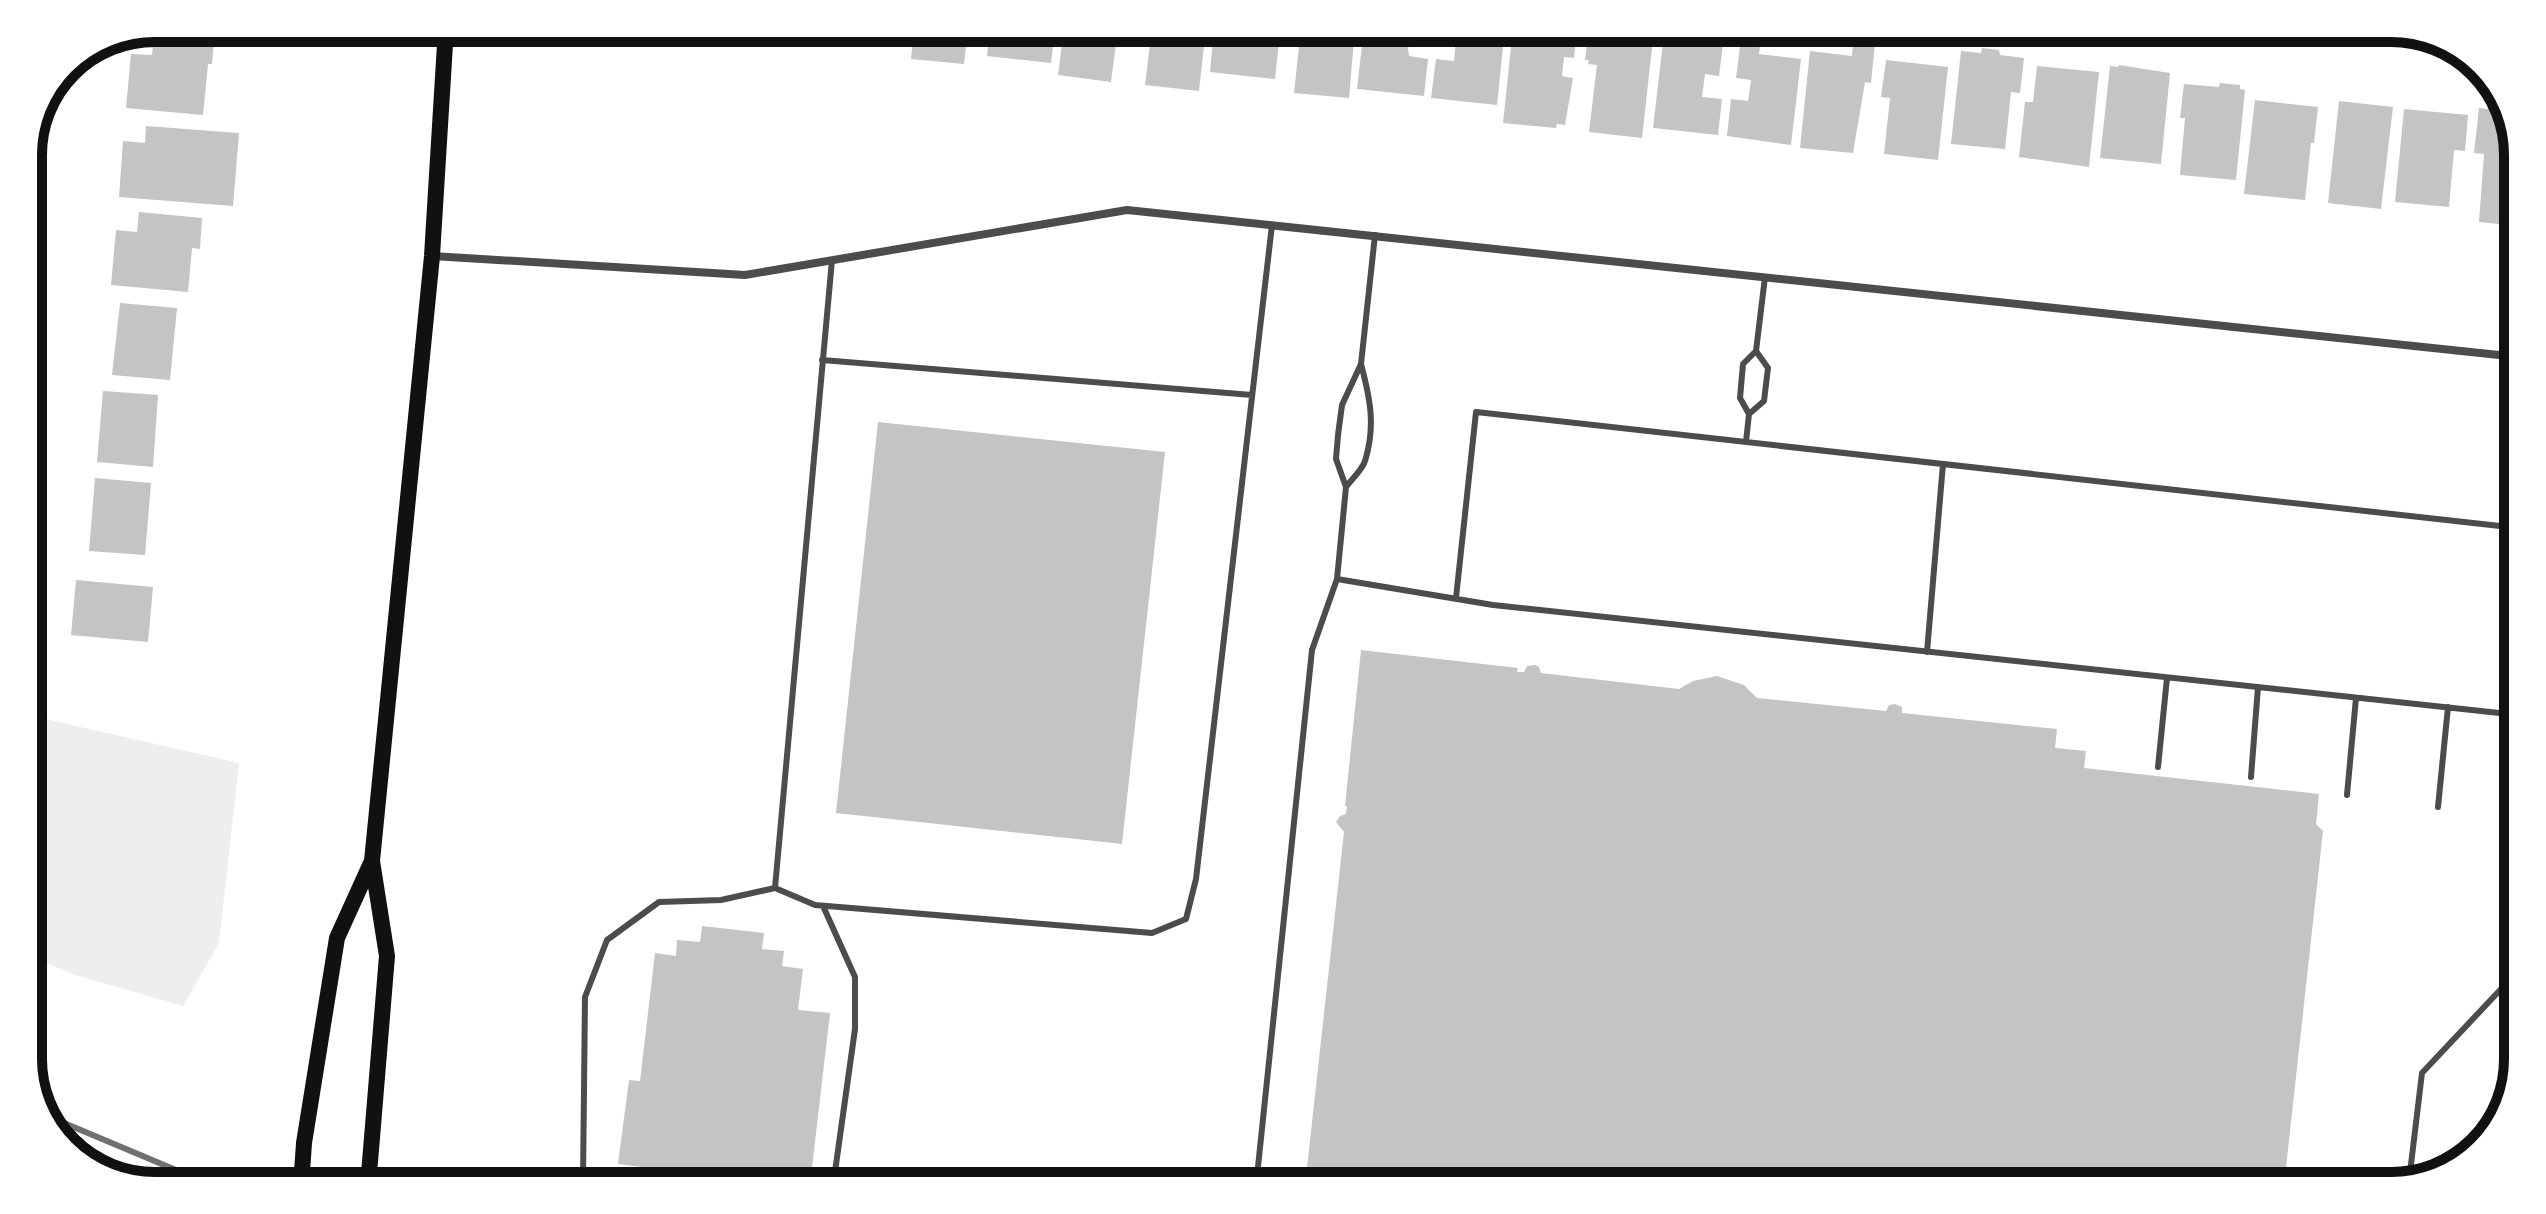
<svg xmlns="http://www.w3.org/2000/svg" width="2546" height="1214" font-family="'Crimson Pro',serif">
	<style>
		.green { fill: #eee }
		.building { fill: #c4c4c4 }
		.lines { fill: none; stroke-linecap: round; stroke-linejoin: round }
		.service { stroke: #4c4c4c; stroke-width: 6 }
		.minor { stroke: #4c4c4c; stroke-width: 8 }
		.secondary { stroke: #111; stroke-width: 16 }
		.rail { stroke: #707070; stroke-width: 6 }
		.rim { fill: none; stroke: #111; stroke-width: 10 }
	</style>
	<rect width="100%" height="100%" fill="#fff"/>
	<path class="green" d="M28 715 239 763 219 943 183 1006 72 974 28 955Z"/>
	<path class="building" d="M730 28H755V33L730 30Z
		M839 28H906L904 40 839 32Z
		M914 28H968L964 64 911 59Z
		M990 28H1055L1051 63 987 56Z
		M1064 28H1118L1111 82 1058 75Z
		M1152 28H1206L1199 91 1145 85Z
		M1214 28H1261L1260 39 1279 42 1275 79 1210 72Z
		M1301 28H1355L1349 98 1294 93Z
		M1364 28H1427L1426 35 1410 34 1408 49 1409 56 1428 59 1424 96 1357 89Z
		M1443 28H1505L1497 105 1431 98 1436 59 1454 61 1456 39 1442 37Z
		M1513 28 1555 32V28H1577L1574 58 1564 57 1562 76 1573 78 1565 125 1557 124 1556 128 1503 123Z
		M1589 28H1616L1615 35 1653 39 1642 138 1589 132 1597 65 1588 64 1589 60H1585Z
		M1705 33 1724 35 1719 76 1705 74 1702 97 1722 99 1718 135 1653 128 1663 42 1704 47Z
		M154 37 214 42 212 64H208L203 115 126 108 131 54 152 55Z
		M1741 38 1761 40 1759 54 1801 59 1791 145 1727 136 1731 99 1748 101 1751 80 1736 78Z
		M1853 42 1875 44 1871 83 1865 82 1853 153 1800 148 1810 51 1852 56Z
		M1982 48 1999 50 2000 55 2024 58 2020 93 2011 92 2005 149 1951 144 1961 51 1981 53Z
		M1886 60 1948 67 1938 160 1884 154 1890 98 1881 97Z
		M2119 65 2170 73 2161 164 2100 158 2110 66 2118 67Z
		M2037 66 2099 72 2089 167 2019 157 2025 102H2033Z
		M2220 83 2240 85V89L2245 90 2236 180 2180 175 2185 118H2180L2184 84 2219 87Z
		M2255 100 2318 107 2314 143H2311L2305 200 2244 194Z
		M2339 101 2393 107 2381 209 2328 203Z
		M2479 108 2506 111 2518 147V202H2511L2509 225 2479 222 2484 154 2474 153Z
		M2404 109 2468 115 2465 151 2454 150 2449 207 2395 202Z
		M146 126 239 133 233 206 119 197 123 141 145 143Z
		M139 212 202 218 200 249 192 248 188 292 111 285 116 230 137 232Z
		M120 303 177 308 170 380 112 375Z
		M103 391 158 395 153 467 97 462Z
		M878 422 1165 452 1122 844 836 813Z
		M95 478 151 483 145 555 89 551Z
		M76 580 153 587 148 642 71 635Z
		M1361 650 1518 668 1517 672H1524L1527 666 1535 665 1539 667 1541 673 1679 689 1693 681 1717 676 1744 685 1757 698 1886 711 1889 705 1895 704 1902 707V713L2057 729 2055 748 2086 751 2084 768 2319 794 2316 824 2323 831 2284 1186H1305L1344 832 1336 822 1340 816 1346 814 1347 806H1345Z
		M702 926 764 933 762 949 784 951 782 966 803 969 798 1010 830 1013 810 1185 756 1179 755 1184 719 1179 718 1186H686L687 1177 657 1174V1169L618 1164 629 1080 640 1081 655 953 676 956 677 940 700 942Z"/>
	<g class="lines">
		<path class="service" d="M832 260 775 888 815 905 1152 933 1186 919 1196 879 1272 225
			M1756 351 1768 368 1764 401 1749 414 1740 398 1743 364 1756 351 1765 277
			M822 360 1252 395
			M1361 364C1370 398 1376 426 1365 461 1362 470 1352 479 1346 487L1336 459 1338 435 1342 405 1361 364 1375 235
			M1746 442 1749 414
			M1337 579 1493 605 2518 715
			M1456 598 1476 412 2518 528
			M1927 652 1943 464
			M2158 767 2167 678
			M2251 777 2258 687
			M2347 795 2356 698
			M2438 807 2448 707
			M823 906 855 977V1029L833 1186
			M2409 1181 2422 1073 2518 971
			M586 1186 583 1181 585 997 607 940 659 902 721 900 775 888
			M1256 1186 1312 650 1337 579 1346 487"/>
		<path class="minor" d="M432 256 745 275 1127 210 2518 357"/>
		<path class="secondary" d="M301 1186 304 1143 337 938 371 863
			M368 1186 387 956 372 861 432 256 446 28"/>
		<path class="rail" d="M45 1115 214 1186
			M71 1148 162 1186"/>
	</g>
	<path d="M0 0H2546V1214H0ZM155 42H2391A113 113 0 0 1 2504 155V1059A113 113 0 0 1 2391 1172H155A113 113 0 0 1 42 1059V155A113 113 0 0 1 155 42Z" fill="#fff" fill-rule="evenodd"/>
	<path class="rim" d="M155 42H2391A113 113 0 0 1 2504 155V1059A113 113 0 0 1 2391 1172H155A113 113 0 0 1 42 1059V155A113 113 0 0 1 155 42Z"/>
</svg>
